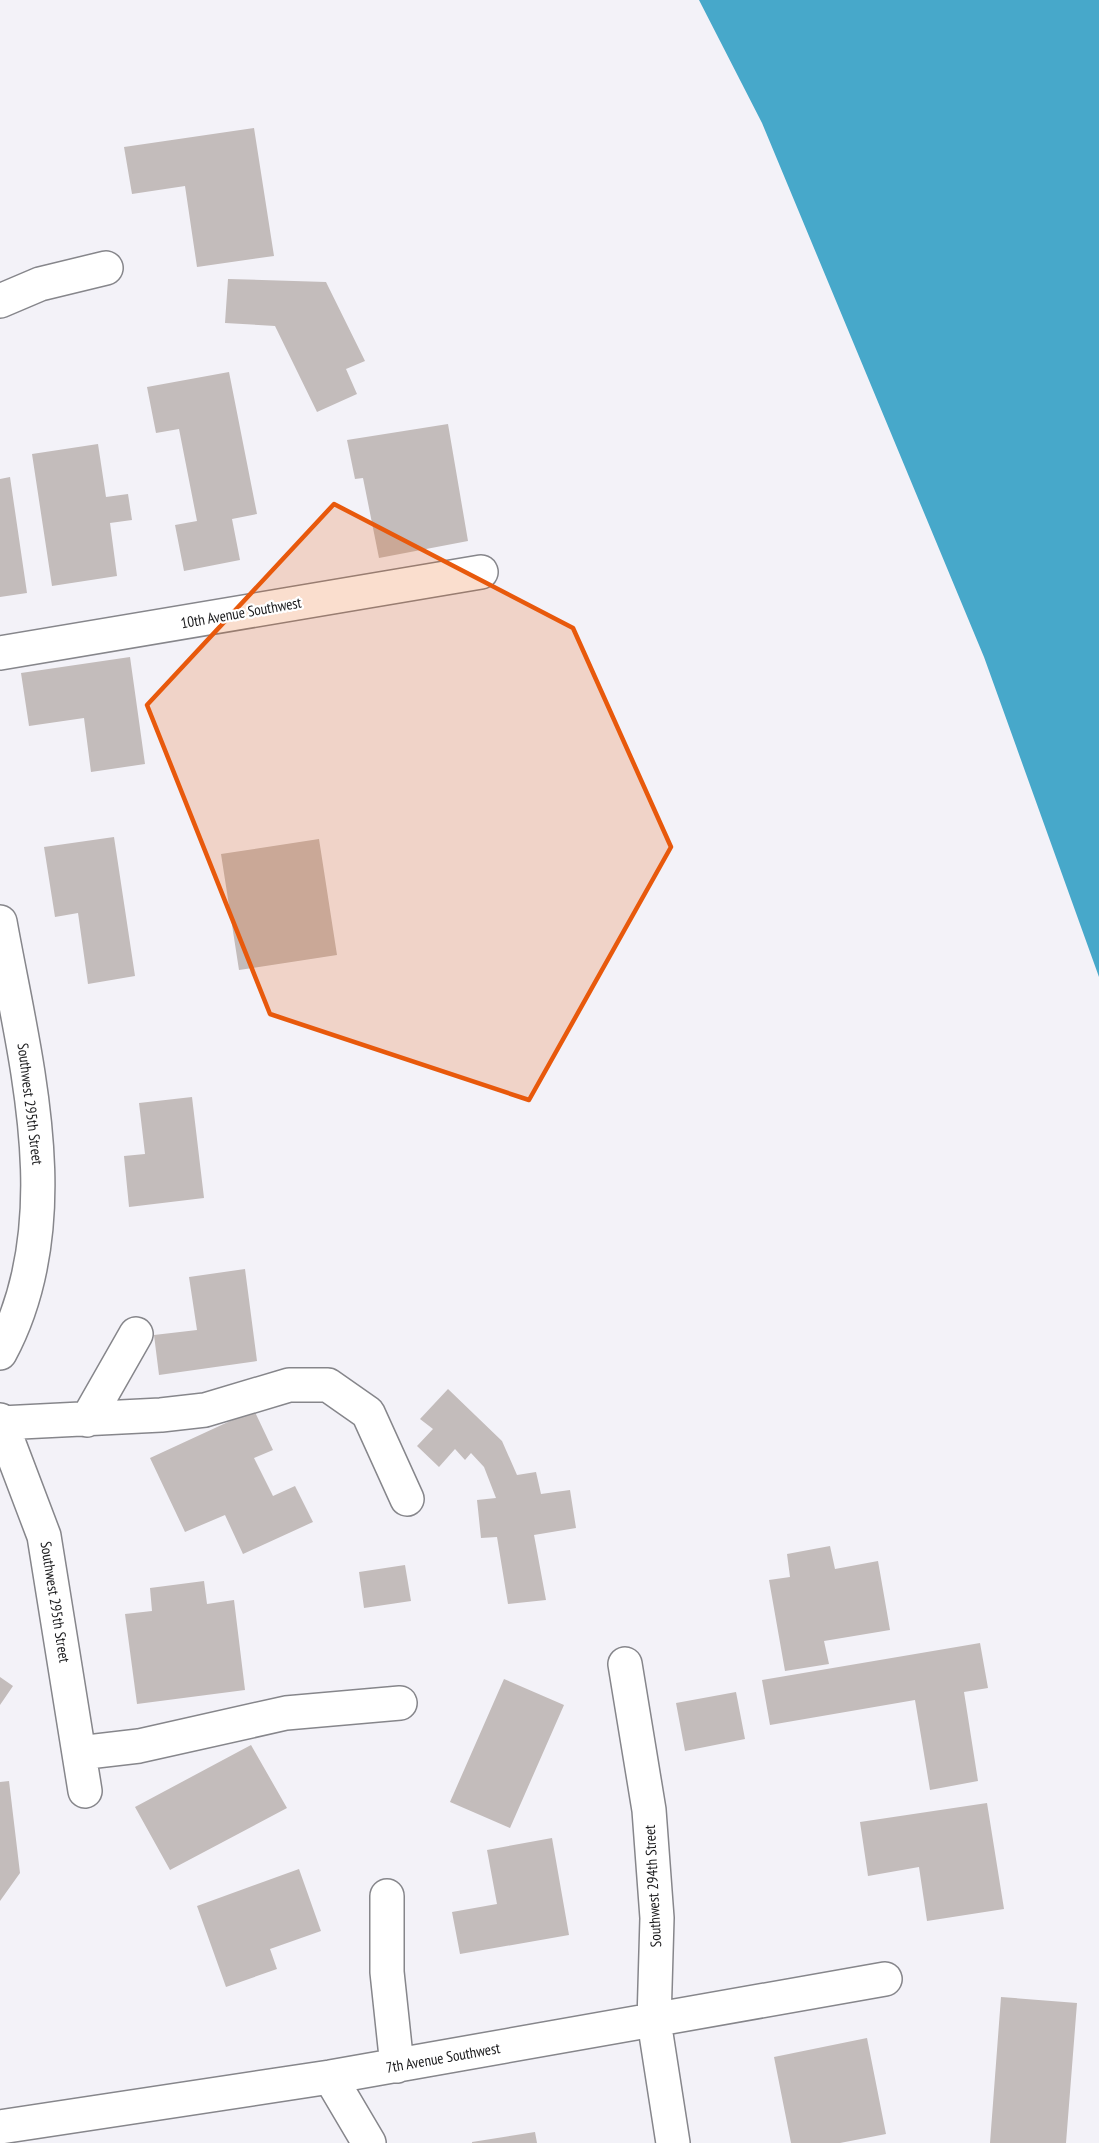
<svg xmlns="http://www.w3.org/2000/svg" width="1099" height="2143" font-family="'PT Sans Narrow',sans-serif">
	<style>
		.water { fill: #47a8ca }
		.building { fill: #c3bcbb }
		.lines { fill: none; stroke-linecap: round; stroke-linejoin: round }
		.minor-casing { stroke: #86868b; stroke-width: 36 }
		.minor { stroke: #fff; stroke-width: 33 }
		.marked { fill: #e8590c; fill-opacity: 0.2; stroke: #e8590c; stroke-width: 4.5; stroke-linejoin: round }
		.labels { text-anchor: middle; stroke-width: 4.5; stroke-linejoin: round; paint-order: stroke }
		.street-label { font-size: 15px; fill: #1a1a1c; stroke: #fff }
	</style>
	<rect width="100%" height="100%" fill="#f3f2f8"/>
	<path class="water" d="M699 0H1099V977L984 657 762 123Z"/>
	<path class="building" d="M254 128 274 256 197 267 185 186 132 194 124 147Z
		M228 279 326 282 365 361 346 369 357 394 317 412 275 326 225 323Z
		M229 372 257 514 232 519 240 560 184 571 175 525 197 521 179 429 156 433 147 387Z
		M448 424 468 541 379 558 363 478 355 479 347 440Z
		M98 444 106 497 128 494 132 520 110 523 117 576 52 586 32 454Z
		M10 477 27 593 0 597V479Z
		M130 657 145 764 91 772 84 718 29 726 21 673Z
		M114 837 135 976 88 984 78 913 55 917 44 847Z
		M319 839 337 955 239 970 221 854Z
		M192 1097 204 1198 129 1207 124 1156 145 1154 139 1103Z
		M245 1269 257 1361 159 1375 154 1335 197 1330 189 1277Z
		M448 1389 502 1441 517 1475 536 1472 541 1494 570 1490 576 1528 534 1535 546 1600 508 1604 497 1537 481 1538 477 1500 496 1498 484 1467 471 1453 465 1460 455 1449 439 1467 417 1446 433 1429 420 1419Z
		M254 1410 273 1450 254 1458 273 1496 295 1486 313 1522 243 1554 225 1515 185 1532 150 1458Z
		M830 1546 835 1569 878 1561 890 1630 824 1641 829 1664 785 1671 769 1580 790 1577 787 1554Z
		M405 1565 411 1601 364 1608 359 1572Z
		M204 1581 207 1604 234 1600 245 1690 137 1704 125 1614 152 1611 150 1588Z
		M980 1643 988 1688 964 1692 978 1781 930 1790 915 1700 770 1725 762 1680Z
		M0 1677 13 1686 0 1705Z
		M504 1679 564 1705 510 1828 450 1802Z
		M736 1692 745 1739 685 1751 676 1703Z
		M251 1745 287 1808 170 1870 135 1807Z
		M9 1781 20 1873 0 1901V1782Z
		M987 1803 1004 1909 927 1921 919 1867 868 1876 860 1822Z
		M552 1838 569 1935 460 1954 452 1912 497 1904 487 1850Z
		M299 1869 321 1931 270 1949 277 1969 226 1987 197 1906Z
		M1001 1997 1077 2003 1066 2143H990Z
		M867 2038 886 2134 840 2143H791L774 2057Z
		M535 2132 537 2143H472V2142Z"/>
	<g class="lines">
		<g class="minor-casing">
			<path id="minor" d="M0 301 40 284 106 268
				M0 653 481 572
				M0 922C25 1061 71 1221 0 1353
				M0 1420 44 1536 85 1791
				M87 1420 136 1334
				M1 1423 161 1415 205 1410 289 1385H328L368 1413 407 1499
				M625 1664 649 1810 657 1918 654 2021 673 2143
				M79 1753 139 1746 286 1713 400 1703
				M387 1896V1972L397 2066
				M330 2077 369 2143
				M0 2127 330 2077 885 1979"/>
		</g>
		<use href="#minor" class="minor"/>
	</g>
	<path class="marked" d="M334 504 573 628 671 847 529 1100 270 1014 147 705Z"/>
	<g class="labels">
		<g class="street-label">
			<text transform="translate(241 613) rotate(-10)" y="5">10th Avenue Southwest</text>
			<text transform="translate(30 1104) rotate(83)" y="5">Southwest 295th Street</text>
			<text transform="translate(55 1602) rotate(81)" y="5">Southwest 295th Street</text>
			<text transform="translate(653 1886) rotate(-93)" y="5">Southwest 294th Street</text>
			<text transform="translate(443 2058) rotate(-10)" y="5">7th Avenue Southwest</text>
		</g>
	</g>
</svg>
